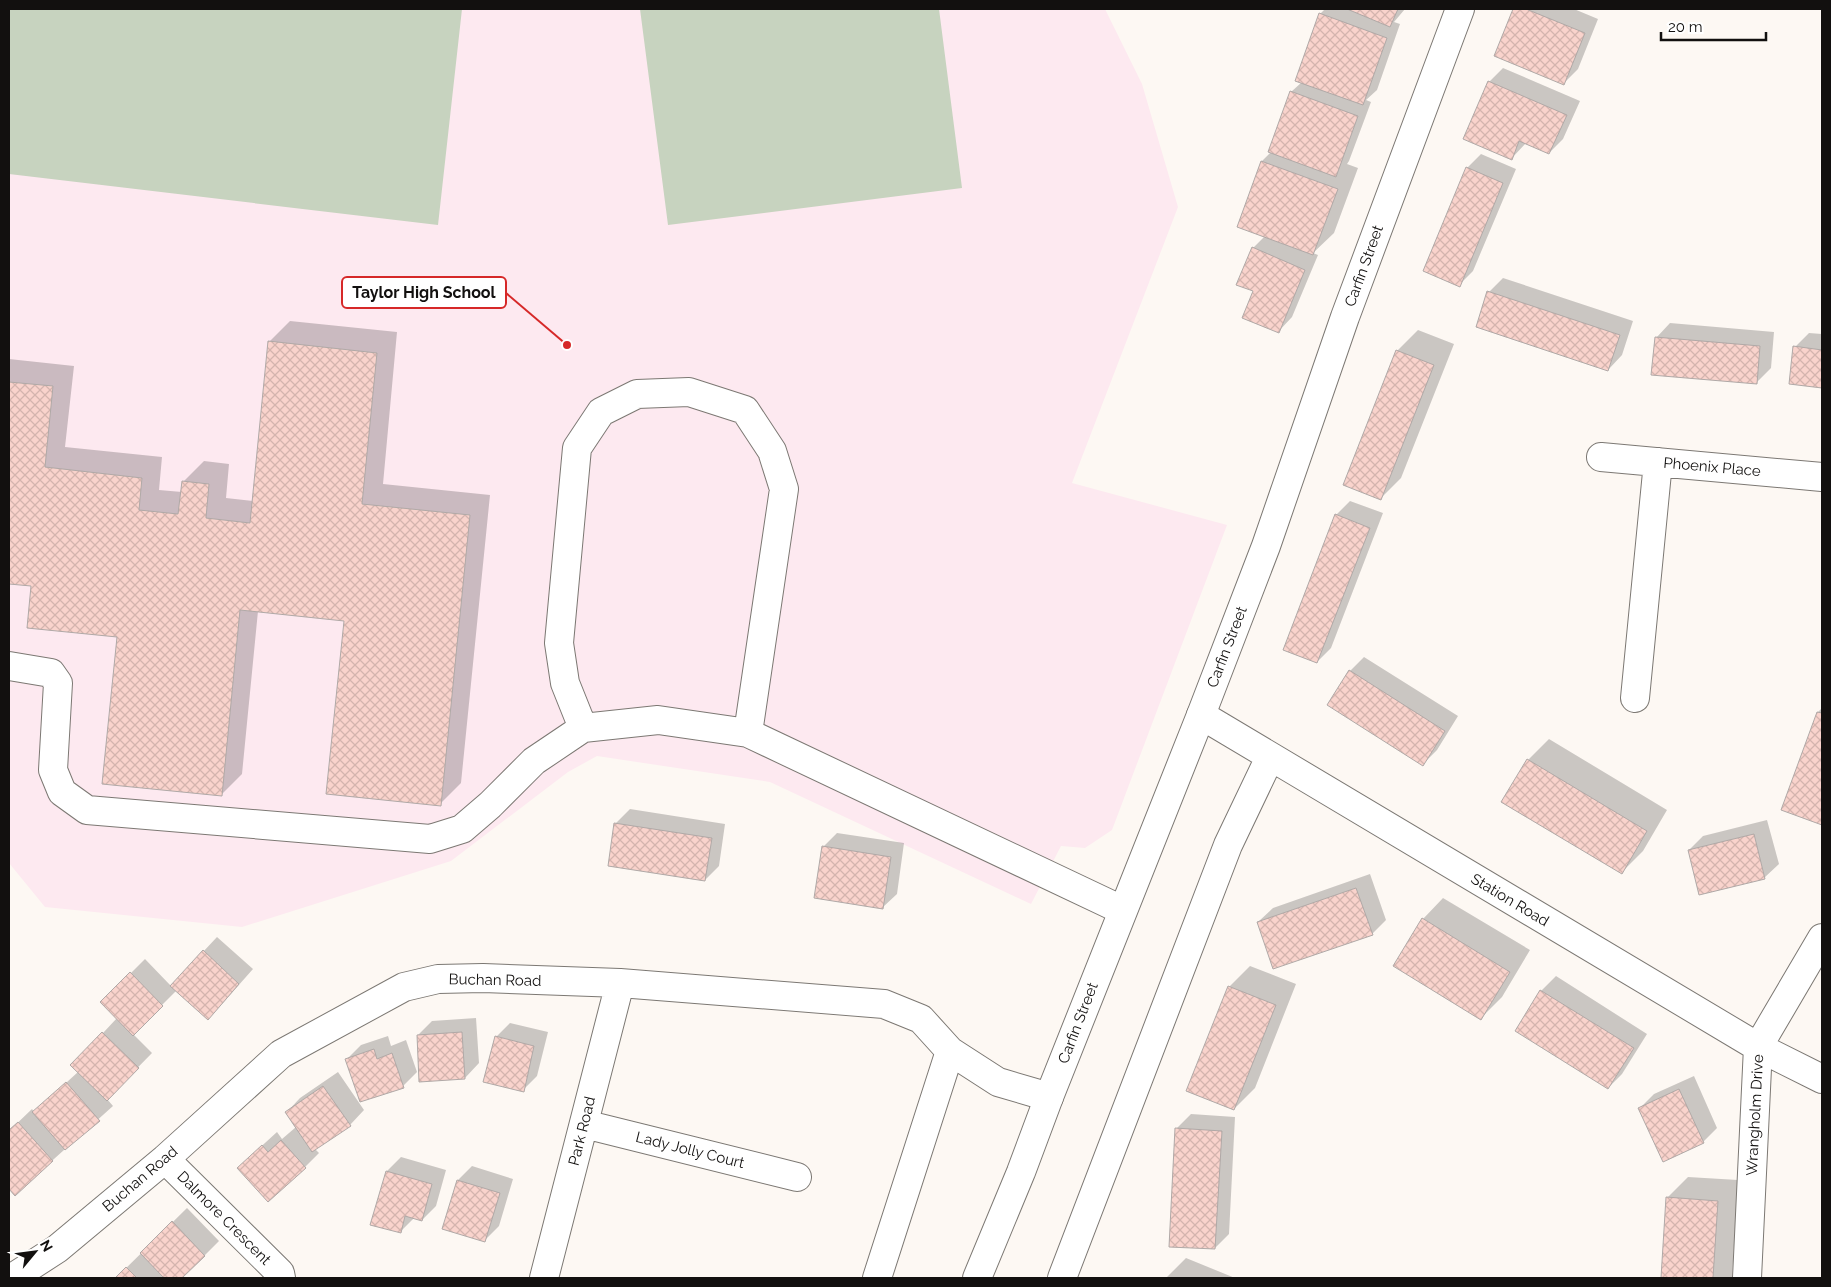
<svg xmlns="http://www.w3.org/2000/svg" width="1831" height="1287" font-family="Raleway,sans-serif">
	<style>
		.education { fill: #fde9f0 }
		.park { fill: #c7d3bf }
		.shadow { fill: #0003 }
		.building { fill: url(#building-cross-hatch); stroke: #b0a9a7 }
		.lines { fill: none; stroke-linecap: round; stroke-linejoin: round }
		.minor-casing { stroke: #7c7873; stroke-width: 30 }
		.major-casing { stroke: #7c7873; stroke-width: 30 }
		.minor { stroke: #fff; stroke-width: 28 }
		.major { stroke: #fff; stroke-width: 28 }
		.labels { text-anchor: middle; stroke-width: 4; stroke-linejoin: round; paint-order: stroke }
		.street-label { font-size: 15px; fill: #12100f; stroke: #fff }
		.leader { fill: none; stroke: #d62828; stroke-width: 2 }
		.callout-dot { fill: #d62828; stroke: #fff; stroke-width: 2 }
		.callout { fill: #fff; stroke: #d62828; stroke-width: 2 }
		.callout-label { font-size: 16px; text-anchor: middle; font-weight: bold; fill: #12100f }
	</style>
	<defs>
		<pattern id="building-cross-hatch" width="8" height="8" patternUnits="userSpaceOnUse" patternTransform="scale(1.25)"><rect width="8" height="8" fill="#f9d3cc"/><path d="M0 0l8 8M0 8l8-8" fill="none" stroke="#d4b4ae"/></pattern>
	</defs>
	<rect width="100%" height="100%" fill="#fdf8f3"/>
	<path class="education" d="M9 9H1105L1142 84 1178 207 1072 483 1227 525 1112 830 1085 848 1061 846 1031 904 770 782 597 756 568 772 451 861 242 927 45 907 9 863Z"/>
	<path class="park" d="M9 9H462L438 225 9 174Z
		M640 9H939L962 188 668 225Z"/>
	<path class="shadow" d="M1325 9H1405L1394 22 1400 24 1377 90 1366 100 1371 102 1349 161 1347 164 1358 168 1334 233 1313 253 1318 255 1292 317 1278 332 1254 291 1253 248 1265 236 1238 226 1262 161 1271 152 1291 92 1302 82 1320 14Z
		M1515 9H1574L1598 19 1578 69 1564 83 1496 55Z
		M1503 68 1580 101 1563 139 1549 153 1526 143 1511 159 1489 82Z
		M1481 154 1516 169 1473 271 1459 285 1467 168Z
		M1503 278 1633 321 1622 355 1608 370 1489 292Z
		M290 321 397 332 383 484 490 495 461 783 440 804 345 620 258 611 242 774 221 795 118 636 33 585 9 583V359L74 366 65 447 162 457 159 490 182 492 183 482 204 461 229 464 226 498 253 501 269 342Z
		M1670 323 1774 332 1771 368 1757 382 1656 338Z
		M1418 330 1454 344 1401 478 1380 499 1397 351Z
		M1809 333 1822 334V387L1790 383 1795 347Z
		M1350 501 1383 513 1331 648 1317 662 1336 515Z
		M1364 657 1458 716 1437 750 1423 764 1350 671Z
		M1822 708V824L1783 809 1818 712Z
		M1549 739 1667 810 1643 851 1622 872 1528 760Z
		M630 809 725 824 719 866 705 880 615 824Z
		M1767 820 1779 864 1764 878 1689 850 1703 836Z
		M837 833 904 843 897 894 882 908 823 847Z
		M1370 874 1386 920 1372 934 1258 922 1273 908Z
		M1443 898 1530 950 1502 997 1481 1018 1423 919Z
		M217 937 253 969 222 1004 177 990 133 1034 152 1053 107 1099 113 1106 15 1194 9 1187V1131L32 1109 34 1112 78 1072 103 1033 117 1018 102 1002 145 959 171 986Z
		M1250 966 1296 984 1255 1088 1234 1109 1229 987Z
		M1556 976 1647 1034 1622 1074 1608 1088 1517 1031 1541 991Z
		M476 1018 479 1063 465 1078 418 1035 432 1021Z
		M510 1023 548 1032 537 1076 523 1090 496 1037Z
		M388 1036 391 1046 406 1040 417 1072 403 1086 346 1060 361 1045Z
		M338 1072 364 1110 350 1125 315 1149 319 1153 305 1167 253 1154 277 1132 282 1139 296 1127 286 1113 300 1098Z
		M1694 1076 1717 1128 1703 1142 1640 1108 1654 1094Z
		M1191 1114 1235 1117 1229 1234 1215 1248 1177 1128Z
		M401 1157 446 1170 436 1206 422 1220 414 1218 400 1232 387 1171Z
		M472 1166 513 1179 499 1226 485 1240 458 1180Z
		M1688 1177 1738 1180 1732 1278H1662L1667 1198Z
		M187 1208 219 1241 205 1255 180 1278H116Z
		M1186 1258 1235 1278H1166Z"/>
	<path class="building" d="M1347 9H1398L1390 27Z
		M1513 9H1526L1585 33 1564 85 1494 56Z
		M1319 13 1387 38 1363 105 1295 81Z
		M1488 81 1567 115 1549 154 1519 141 1512 160 1463 139Z
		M1290 91 1358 116 1336 177 1268 152Z
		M1261 161 1338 189 1313 255 1237 227Z
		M1466 167 1503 183 1460 287 1423 271Z
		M1252 247 1305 270 1279 333 1242 318 1253 291 1236 285Z
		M1487 291 1620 335 1608 371 1476 327Z
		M1655 337 1760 346 1757 384 1651 375Z
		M268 341 377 353 362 504 470 515 441 806 326 794 344 621 240 610 222 796 102 784 117 637 27 628 31 586 9 584V382L53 386 45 467 142 478 139 510 178 514 182 481 209 484 206 518 250 523Z
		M1793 346 1822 350V388L1789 384Z
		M1396 350 1434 365 1381 500 1343 485Z
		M1335 514 1370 528 1317 663 1283 650Z
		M1349 670 1445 731 1423 766 1327 705Z
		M1817 712 1822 713V825L1781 810Z
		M1527 759 1647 831 1622 874 1501 802Z
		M614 823 712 838 705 881 608 866Z
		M1754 834 1765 879 1699 895 1688 850Z
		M822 846 891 857 883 909 814 898Z
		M1356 888 1373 935 1273 969 1257 922Z
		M1422 918 1510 972 1481 1020 1393 966Z
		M203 950 239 984 208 1020 170 986Z
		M130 972 163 1006 133 1036 100 1002Z
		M1228 986 1276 1005 1234 1110 1186 1091Z
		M1540 990 1634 1048 1608 1089 1515 1031Z
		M102 1032 139 1068 107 1101 70 1065Z
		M462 1032 465 1079 419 1082 417 1035Z
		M495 1036 534 1046 524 1092 483 1082Z
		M374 1049 377 1059 392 1053 404 1088 360 1102 345 1059Z
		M66 1082 100 1121 65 1150 32 1112Z
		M323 1086 351 1126 312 1152 285 1112Z
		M1679 1089 1704 1143 1663 1162 1638 1108Z
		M18 1122 53 1161 15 1196 9 1189V1130Z
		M1175 1128 1222 1131 1215 1249 1169 1247Z
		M281 1140 306 1168 268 1202 237 1168 262 1145 268 1152Z
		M386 1171 432 1184 422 1221 405 1216 401 1233 370 1225Z
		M457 1180 500 1193 485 1242 442 1229Z
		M1666 1197 1718 1201 1713 1278H1661Z
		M172 1221 205 1256 182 1278H164L140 1253Z
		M126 1267 137 1278H115Z"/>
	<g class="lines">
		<g class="minor-casing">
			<path id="minor" d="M1601 457 1822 477
				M9 666 51 673 58 683 53 770 62 792 87 810 430 839 462 829 490 805 534 761 583 728 658 720 748 733 1122 910
				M1635 698 1658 462
				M1201 715 1758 1047 1822 1079
				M583 728 565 683 559 643 577 448 601 412 637 394 689 392 745 410 772 451 784 489 748 733
				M584 1124 797 1177
				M165 1159 280 1273 281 1278
				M12 1278 57 1249 165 1159 281 1054 404 987 438 979 483 978 620 983 884 1004 921 1019 950 1051 998 1082 1049 1097
				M544 1278 620 983
				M877 1278 950 1051
				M1062 1278 1228 845 1270 757
				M1747 1278 1758 1047 1822 938"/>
		</g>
		<g class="major-casing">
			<path id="major" d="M977 1278 1021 1172 1049 1097 1201 715 1266 546 1345 317 1460 9"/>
		</g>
		<use href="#minor" class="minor"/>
		<use href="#major" class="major"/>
	</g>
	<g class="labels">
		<g class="street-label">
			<text transform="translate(1364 266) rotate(-70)" y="5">Carfin Street</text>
			<text transform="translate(1712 467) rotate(5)" y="5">Phoenix Place</text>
			<text transform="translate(1227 647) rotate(-69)" y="5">Carfin Street</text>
			<text transform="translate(1510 900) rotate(31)" y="5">Station Road</text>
			<text transform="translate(495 980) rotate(1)" y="5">Buchan Road</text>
			<text transform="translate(1078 1023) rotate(-69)" y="5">Carfin Street</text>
			<text transform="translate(1755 1115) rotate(-87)" y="5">Wrangholm Drive</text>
			<text transform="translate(582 1131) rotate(-76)" y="5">Park Road</text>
			<text transform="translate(690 1150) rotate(14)" y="5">Lady Jolly Court</text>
			<text transform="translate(140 1179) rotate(-40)" y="5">Buchan Road</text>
			<text transform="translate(224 1218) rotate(45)" y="5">Dalmore Crescent</text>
		</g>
	</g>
	<path class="leader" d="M567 345L506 293"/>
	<circle class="callout-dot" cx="567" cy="345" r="5"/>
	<rect class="callout" x="342" y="277" width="164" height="31" rx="5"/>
	<g class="callout-label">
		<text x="424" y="298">Taylor High School</text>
	</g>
	<rect width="1831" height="1287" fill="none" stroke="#12100f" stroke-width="20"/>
	<g transform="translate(35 1252) rotate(61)" stroke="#ffffff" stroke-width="4" paint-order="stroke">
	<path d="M0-4L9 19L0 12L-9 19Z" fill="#12100f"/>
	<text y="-8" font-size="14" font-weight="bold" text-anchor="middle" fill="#12100f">N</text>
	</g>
	<path d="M1661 32v8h105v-8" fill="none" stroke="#12100f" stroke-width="2.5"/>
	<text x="1668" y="32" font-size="15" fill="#12100f" stroke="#ffffff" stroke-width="4" paint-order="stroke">20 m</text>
</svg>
